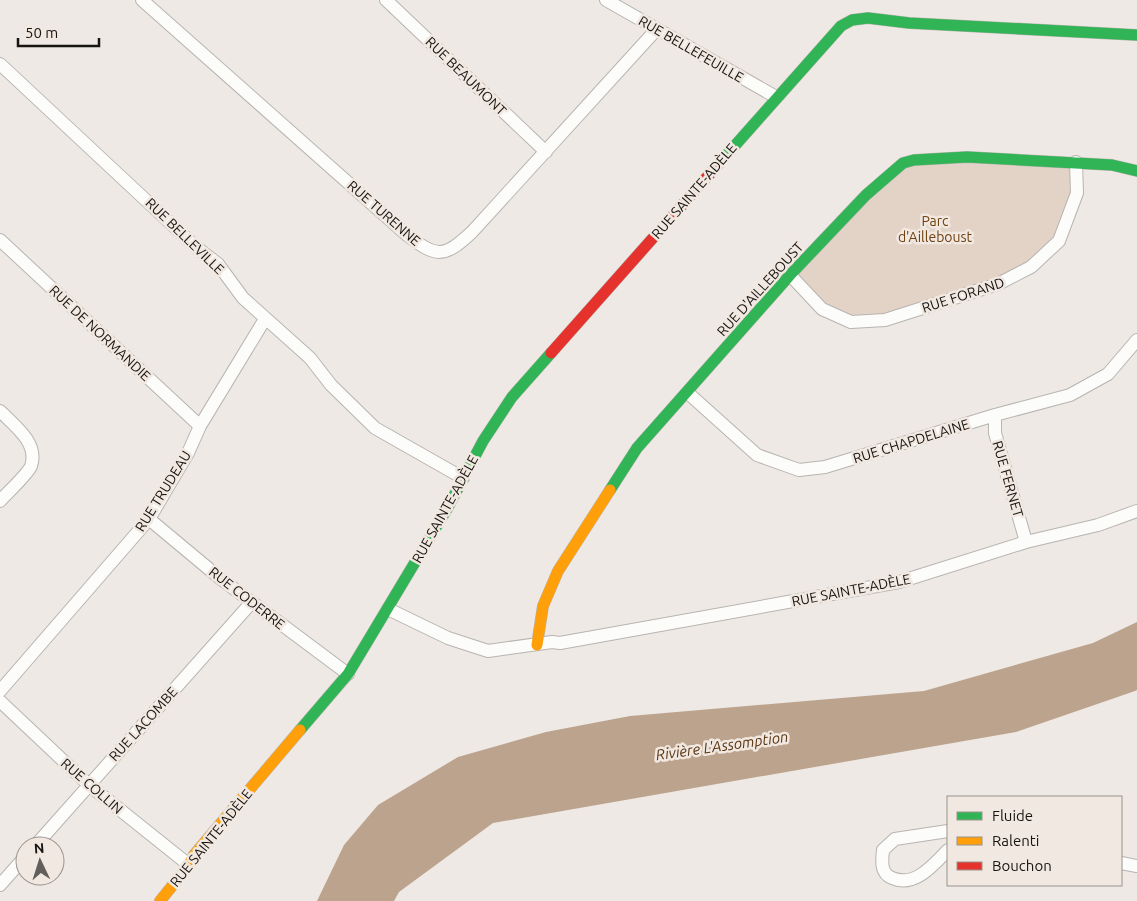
<svg xmlns="http://www.w3.org/2000/svg" width="1137" height="901" font-family="Ubuntu,sans-serif">
	<style>
		.green { fill: #e2d3c6 }
		.water { fill: #bca38d }
		.lines { fill: none; stroke-linecap: round; stroke-linejoin: round }
		.street-casing { stroke: #b8b4b0; stroke-width: 14 }
		.fast-casing { stroke: #b8b4b0; stroke-width: 12 }
		.slow-casing { stroke: #b8b4b0; stroke-width: 12 }
		.jam-casing { stroke: #b8b4b0; stroke-width: 12 }
		.street { stroke: #fcfcfb; stroke-width: 12 }
		.fast { stroke: #30b455; stroke-width: 11 }
		.slow { stroke: #ff9f0a; stroke-width: 11 }
		.jam { stroke: #e5322d; stroke-width: 11 }
		.labels { text-anchor: middle; stroke-width: 5; stroke-linejoin: round; paint-order: stroke }
		.street-label { font-size: 14px; fill: #171411; stroke: #f1e8e1 }
		.park-label { font-size: 14px; fill: #6e410f; stroke: #f1e8e1 }
		.water-label { font-size: 15px; font-style: italic; fill: #5a3713; stroke: #f1e8e1 }
	</style>
	<rect width="100%" height="100%" fill="#eee9e4"/>
	<path class="green" d="M1076 162 1075 176 1059 241 1031 267 866 322 822 309 790 275 903 163Z"/>
	<path class="water" d="M1137 622V690L1135 691 1016 732 493 823 399 892 394 901H317L344 845 378 805 458 757 546 732 630 716 924 691 1093 643Z"/>
	<g class="lines">
		<g class="street-casing">
			<path id="street" d="M142 0 407 235C437 258 444 258 472 232L656 30
				M386 0 546 152
				M606 0 776 97
				M0 64 196 247 218 264 243 298 310 358 331 385 375 428 463 478
				M0 240 200 426
				M790 275 822 309 851 322 885 320 998 284 1031 267 1059 241 1077 193 1076 162
				M688 393 757 455 799 470 825 467 995 415 1070 395 1108 374 1137 340
				M0 411C14 425 39 443 31 466 28 474 7 493 0 501
				M995 415V433L1026 542
				M149 519 221 579 348 674
				M388 609 448 638 488 651 552 642 560 643 899 582 1026 542 1098 525 1137 511
				M0 691 149 519 188 453 200 426 265 319
				M0 701 89 785 189 865
				M948 831 895 839 883 850C882 861 880 873 892 878 915 888 933 865 948 850
				M35 846 252 602
				M1121 863 1137 866
				M0 885 25 857"/>
		</g>
		<g class="fast-casing">
			<path id="fast" d="M723 159 841 26 852 20 868 18 909 23 1137 35
				M610 490 637 448 790 275 866 195 903 163 914 160 967 157 1112 165 1137 171
				M300 730 348 674 447 509 483 441 512 397 551 353"/>
		</g>
		<g class="slow-casing">
			<path id="slow" d="M537 645 543 606 558 571 610 490
				M160 901 189 865 194 855 300 730"/>
		</g>
		<g class="jam-casing">
			<path id="jam" d="M551 353 723 159"/>
		</g>
		<use href="#street" class="street"/>
		<use href="#fast" class="fast"/>
		<use href="#slow" class="slow"/>
		<use href="#jam" class="jam"/>
	</g>
	<g class="labels">
		<g class="street-label">
			<text transform="translate(691 49) rotate(30)" y="5">RUE BELLEFEUILLE</text>
			<text transform="translate(466 76) rotate(44)" y="5">RUE BEAUMONT</text>
			<text transform="translate(694 191) rotate(-49)" y="5">RUE SAINTE-ADÈLE</text>
			<text transform="translate(384 213) rotate(41)" y="5">RUE TURENNE</text>
			<text transform="translate(185 236) rotate(44)" y="5">RUE BELLEVILLE</text>
			<text transform="translate(760 289) rotate(-48)" y="5">RUE D'AILLEBOUST</text>
			<text transform="translate(963 295) rotate(-18)" y="5">RUE FORAND</text>
			<text transform="translate(100 333) rotate(43)" y="5">RUE DE NORMANDIE</text>
			<text transform="translate(911 441) rotate(-17)" y="5">RUE CHAPDELAINE</text>
			<text transform="translate(1008 479) rotate(74)" y="5">RUE FERNET</text>
			<text transform="translate(163 491) rotate(-58)" y="5">RUE TRUDEAU</text>
			<text transform="translate(445 509) rotate(-61)" y="5">RUE SAINTE-ADÈLE</text>
			<text transform="translate(851 590) rotate(-11)" y="5">RUE SAINTE-ADÈLE</text>
			<text transform="translate(247 598) rotate(38)" y="5">RUE CODERRE</text>
			<text transform="translate(143 724) rotate(-48)" y="5">RUE LACOMBE</text>
			<text transform="translate(92 786) rotate(41)" y="5">RUE COLLIN</text>
			<text transform="translate(211 838) rotate(-51)" y="5">RUE SAINTE-ADÈLE</text>
		</g>
		<g class="park-label">
			<text x="935" y="226">Parc<tspan x="935" dy="16">d'Ailleboust</tspan></text>
		</g>
		<g class="water-label">
			<text transform="translate(722 746) rotate(-8)" y="5">Rivière L'Assomption</text>
		</g>
	</g>
	<rect x="947" y="796" width="175" height="90" fill="#f1e8e1" stroke="#9a938e"/>
	<rect x="957" y="812" width="25" height="8" fill="#30b455" stroke="#9a938e"/>
	<text x="992" y="821" font-size="15" fill="#171411">Fluide</text>
	<rect x="957" y="837" width="25" height="8" fill="#ff9f0a" stroke="#9a938e"/>
	<text x="992" y="846" font-size="15" fill="#171411">Ralenti</text>
	<rect x="957" y="862" width="25" height="8" fill="#e5322d" stroke="#9a938e"/>
	<text x="992" y="871" font-size="15" fill="#171411">Bouchon</text>
	<g transform="translate(40 861) rotate(356)"><circle r="24" fill="#f1e8e1" stroke="#9a938e"/>
	<path d="M0-4L9 19L0 12L-9 19Z" fill="#625f5b"/>
	<text y="-8" font-size="14" font-weight="bold" text-anchor="middle" fill="#171411">N</text>
	</g>
	<path d="M18 38v8h81v-8" fill="none" stroke="#171411" stroke-width="2.5"/>
	<text x="25" y="38" font-size="15" fill="#171411" stroke="#f1e8e1" stroke-width="4" paint-order="stroke">50 m</text>
</svg>
